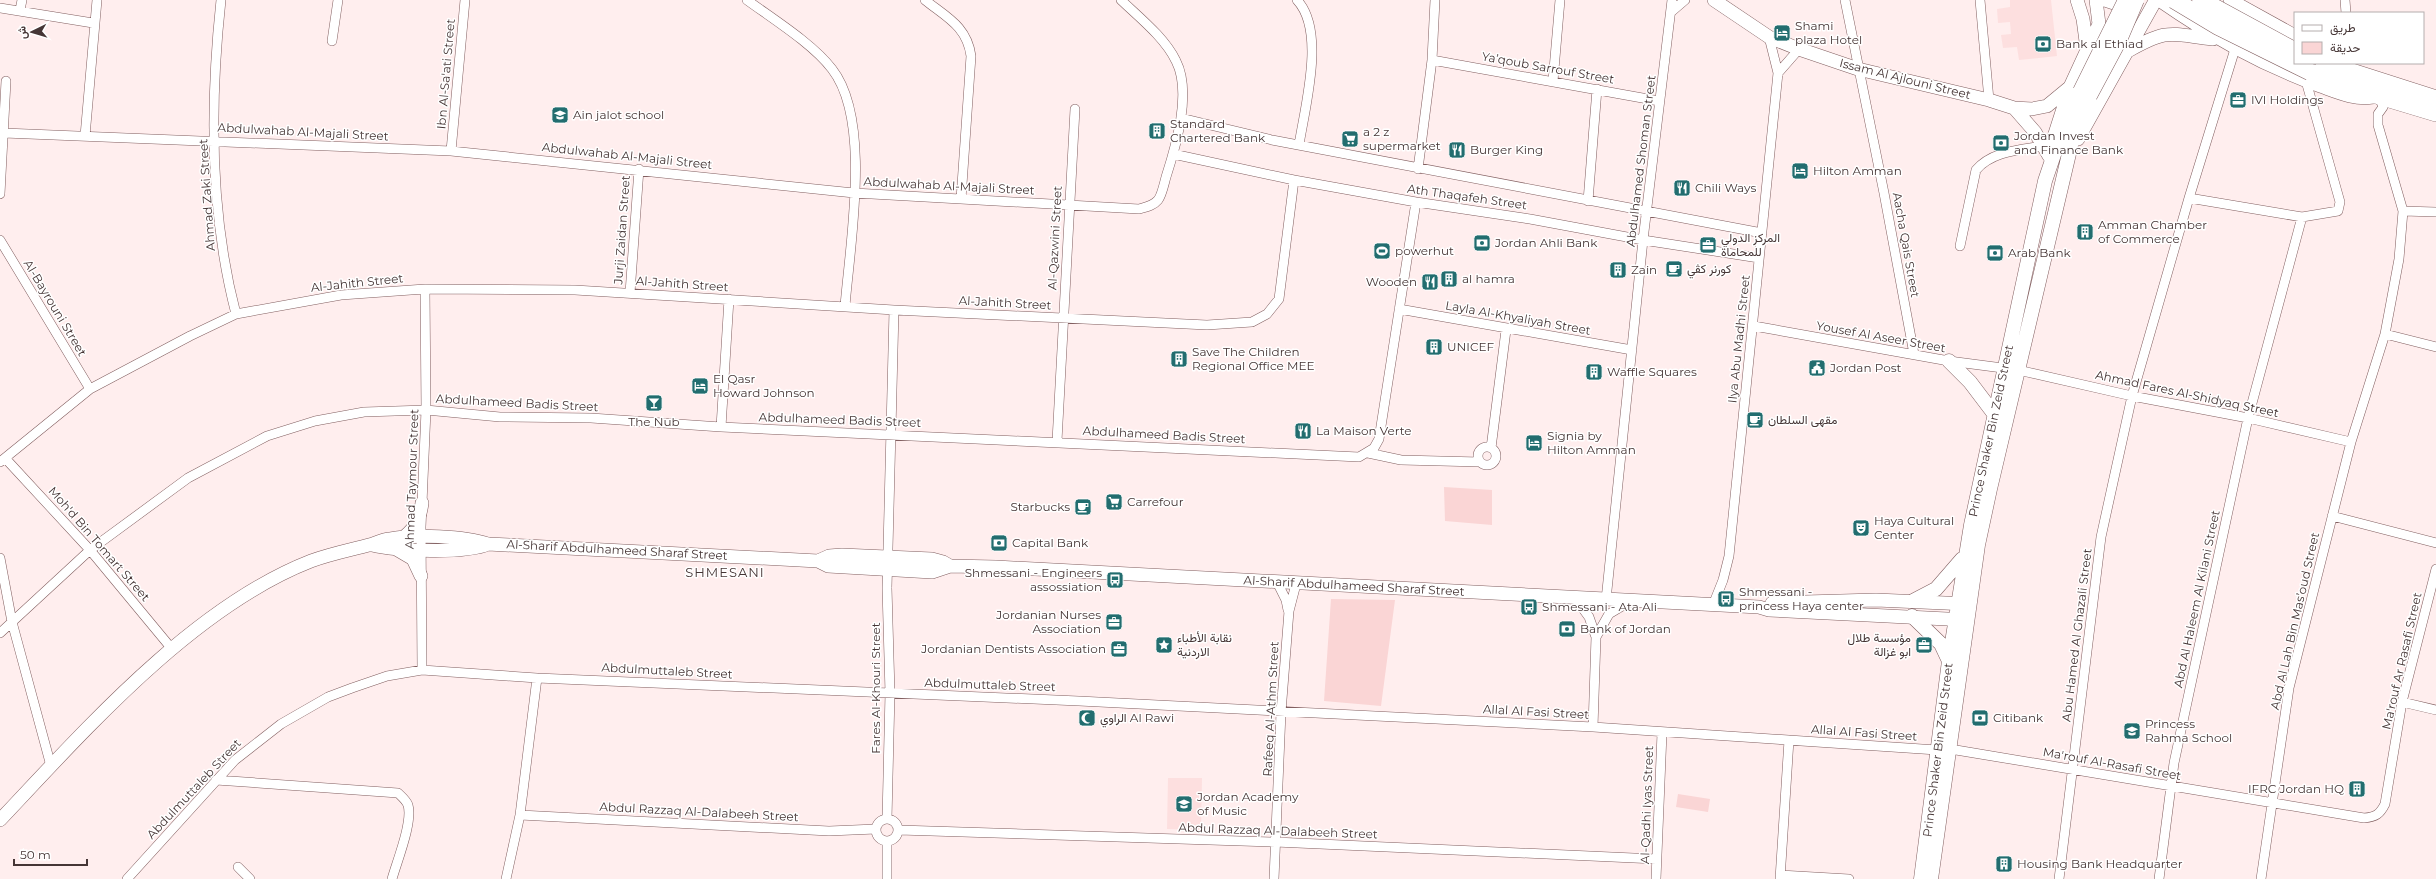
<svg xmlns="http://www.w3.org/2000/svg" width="2436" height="879" font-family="Montserrat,Vazirmatn,sans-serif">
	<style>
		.built { fill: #fddfdf }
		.green { fill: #fad5d5 }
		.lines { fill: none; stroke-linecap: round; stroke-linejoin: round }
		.street-casing { stroke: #825f60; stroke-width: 10 }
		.secondary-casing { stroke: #825f60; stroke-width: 14 }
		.primary-casing { stroke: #825f60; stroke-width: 15 }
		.highway-casing { stroke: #825f60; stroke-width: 18 }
		.street { stroke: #fff; stroke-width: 9 }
		.secondary { stroke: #fff; stroke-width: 13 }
		.primary { stroke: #fff; stroke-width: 14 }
		.highway { stroke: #fff; stroke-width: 17 }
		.primary-bridge-casing { stroke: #825f60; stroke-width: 15; stroke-linecap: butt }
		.highway-bridge-casing { stroke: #825f60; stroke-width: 18; stroke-linecap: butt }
		.primary-bridge { stroke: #fff; stroke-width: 14 }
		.highway-bridge { stroke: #fff; stroke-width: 17 }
		.labels { text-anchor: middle; stroke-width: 3; stroke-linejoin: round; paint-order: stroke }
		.poi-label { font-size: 12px; fill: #453535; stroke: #fff; text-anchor: start }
		.street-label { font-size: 12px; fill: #453535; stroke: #fff }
		.neighbourhood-label { font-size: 13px; letter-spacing: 1px; fill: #453535; stroke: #fff }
	</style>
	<rect width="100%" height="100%" fill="#fee"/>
	<path class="built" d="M2010 0H2051L2057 56 2019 60 2017 47 2003 48 2001 35 2011 34 2010 22 1998 23 1997 9 2010 7Z
		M1168 778H1202L1201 830 1167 829Z"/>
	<path class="green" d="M1444 487 1492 490V525L1445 521Z
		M1331 599 1395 600 1381 706 1324 701Z
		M1678 794 1710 799 1708 812 1676 807Z"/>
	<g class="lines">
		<g class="street-casing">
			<path id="street" d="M221 0C210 102 210 215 236 314
				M747 0C773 19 813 44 832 69 872 120 850 243 845 306
				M925 0C946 17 967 26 971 56L961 199
				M1297 0C1326 31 1305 106 1299 145
				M1845 0 1884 193 1914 354
				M1980 0 1989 100
				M2345 0 2346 13
				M0 8 93 23
				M20 10 22 0
				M1671 12 1685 0
				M332 41 338 0
				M1432 60 1659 101
				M1778 73 1799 49
				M1553 81 1560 0
				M1181 118 1272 140 1762 233
				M4 133 451 151 854 193 1139 209C1146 207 1153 206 1158 200 1162 195 1164 184 1166 177 1176 146 1192 92 1176 61 1165 38 1140 18 1121 0
				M85 136 97 0
				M451 151 465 0
				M1173 154 1294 180 1416 202 1530 219 1643 240 1759 258
				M1418 169 1432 60 1435 0
				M0 194 6 81
				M2189 198 2302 217 2338 211 2340 202 2306 81
				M1588 201 1597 89
				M2403 211 2436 212
				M0 240 90 389
				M1960 246 1976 170C1992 151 2020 150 2043 146
				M630 293 639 169
				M1399 309 1632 350
				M1754 326 1949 361 2018 370 2132 396 2248 418 2351 442
				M2385 334 2436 347
				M721 427 729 299
				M1057 441 1075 109
				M1478 456a9 9 0 1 1 18 0a9 9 0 1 1-18 0Z
				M1491 448 1506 330
				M1368 453 1401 460 1480 462
				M5 458 90 550 172 649
				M0 462 90 389 190 336 236 314 341 295 425 289 575 290 894 310 1207 325 1252 322 1267 314 1279 299 1294 180
				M2332 516 2436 543
				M0 558 12 622 51 766
				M1277 582 1286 600 1288 610
				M1576 599 1589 617 1596 637 1593 727
				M1606 600 1643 240 1672 0
				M1713 605 1723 580 1729 556 1778 73 1769 37
				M0 633 90 550 188 478 267 436 315 421 364 412 426 410 500 417 591 418 721 427 1359 457 1374 448 1379 439 1416 202
				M1596 637 1609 614 1629 602
				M422 670 421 527 426 410 425 289
				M2402 702 2436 710
				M1950 749 2364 818C2376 817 2380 814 2385 804L2402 702 2436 569
				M216 780 398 793C402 797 406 800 408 805 413 822 397 861 392 879
				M520 815 829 831 876 829
				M876 830a11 11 0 1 1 22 0a11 11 0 1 1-22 0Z
				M887 819 890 693 887 588 894 310
				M899 830 1275 842 1656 859
				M238 867 250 879
				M1780 875 1849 879
				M127 879 235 760 281 724 328 697 352 688 387 676 422 670 537 678 1079 701 1593 727 1937 750
				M506 879 520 815 537 678
				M887 879V842
				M1274 879 1281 712 1289 611 1296 584
				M1656 879 1662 733
				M1780 879 1789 740
				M2059 879 2101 537 2132 396 2189 198 2235 49
				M2159 879 2174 763 2248 418 2302 217
				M2261 879 2289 688 2351 442 2385 334 2399 259 2403 211 2378 125V114L2383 107 2379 96"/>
		</g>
		<g class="secondary-casing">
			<path id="secondary" d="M1714 0 1769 37 1799 49 1858 69 1989 100 2014 108 2032 109 2047 106 2070 87
				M2077 0 2083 19 2087 49
				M2105 0 2123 6H2132
				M2159 0C2211 36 2260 64 2320 86 2337 92 2354 100 2373 97
				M2230 0 2295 36
				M2128 51C2169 28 2169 34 2213 39
				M2014 108 2035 132 2049 156
				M2078 139 2154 3
				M2052 143 2070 87 2099 24 2096 0
				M404 537C416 527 420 518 422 503
				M372 545C396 551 466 554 488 544
				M396 549 413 559 421 576
				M818 561 829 556 842 555 932 559 943 562 950 566
				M1772 603 1876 600 1968 604
				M0 820C86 729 193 607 311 561 330 554 350 550 369 545 376 543 382 540 389 539 414 534 465 536 488 544L818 561 828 566 932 572 950 566 996 567C1251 579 1504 595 1759 607L1769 610 1967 620"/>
		</g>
		<g class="primary-casing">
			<path id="primary" d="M1949 361 1970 382 1995 415
				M1913 601 1936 589 1962 559
				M1912 616 1941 644 1949 661
				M1921 879 1949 661 1971 525 2045 181 2066 119 2080 91
				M1931 879 1978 545 1990 489 2072 141 2090 96"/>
		</g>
		<g class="highway-casing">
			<path id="highway" d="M2324 63 2436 99
				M2310 72 2363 91 2436 113"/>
		</g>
		<use href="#street" class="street"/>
		<use href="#secondary" class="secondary"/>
		<use href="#primary" class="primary"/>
		<use href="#highway" class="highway"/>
		<g class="primary-bridge-casing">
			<path id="primary-bridge" d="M2080 91 2125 0
				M2090 96 2120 40 2137 0"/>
		</g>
		<g class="highway-bridge-casing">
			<path id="highway-bridge" d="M2174 0 2219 27 2310 72
				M2201 0 2295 51"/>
		</g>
		<use href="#primary-bridge" class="primary-bridge"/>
		<use href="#highway-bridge" class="highway-bridge"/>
	</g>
	<defs>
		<g id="hotel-square" transform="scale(0.9)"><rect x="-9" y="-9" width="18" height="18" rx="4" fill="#226d6f" stroke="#fff"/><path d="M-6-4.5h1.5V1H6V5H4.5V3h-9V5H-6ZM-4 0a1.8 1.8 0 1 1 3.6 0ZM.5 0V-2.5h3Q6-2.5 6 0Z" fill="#fff"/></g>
		<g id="bank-square" transform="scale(0.9)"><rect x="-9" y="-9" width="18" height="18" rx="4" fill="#226d6f" stroke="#fff"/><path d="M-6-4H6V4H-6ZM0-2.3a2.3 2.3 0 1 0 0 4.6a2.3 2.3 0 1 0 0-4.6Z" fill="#fff"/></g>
		<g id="office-square" transform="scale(0.9)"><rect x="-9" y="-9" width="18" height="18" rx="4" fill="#226d6f" stroke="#fff"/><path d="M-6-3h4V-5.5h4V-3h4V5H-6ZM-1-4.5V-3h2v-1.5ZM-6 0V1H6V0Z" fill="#fff"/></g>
		<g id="school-square" transform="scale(0.9)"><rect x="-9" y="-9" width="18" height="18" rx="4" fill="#226d6f" stroke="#fff"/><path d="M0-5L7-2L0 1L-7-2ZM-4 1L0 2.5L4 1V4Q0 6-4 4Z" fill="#fff"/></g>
		<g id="building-square" transform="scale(0.9)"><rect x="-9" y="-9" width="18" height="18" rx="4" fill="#226d6f" stroke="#fff"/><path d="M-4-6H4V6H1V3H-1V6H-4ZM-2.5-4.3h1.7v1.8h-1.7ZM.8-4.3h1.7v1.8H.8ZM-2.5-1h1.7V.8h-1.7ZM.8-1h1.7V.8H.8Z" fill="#fff"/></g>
		<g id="supermarket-square" transform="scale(0.9)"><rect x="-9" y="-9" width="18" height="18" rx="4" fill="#226d6f" stroke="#fff"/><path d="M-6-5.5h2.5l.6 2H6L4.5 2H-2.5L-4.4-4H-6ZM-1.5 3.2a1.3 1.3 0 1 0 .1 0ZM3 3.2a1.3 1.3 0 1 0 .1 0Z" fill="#fff"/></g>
		<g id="restaurant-square" transform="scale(0.9)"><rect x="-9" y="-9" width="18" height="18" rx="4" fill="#226d6f" stroke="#fff"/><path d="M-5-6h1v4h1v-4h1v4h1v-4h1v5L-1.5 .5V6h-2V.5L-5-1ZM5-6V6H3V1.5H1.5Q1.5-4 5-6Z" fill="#fff"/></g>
		<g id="stadium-square" transform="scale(0.9)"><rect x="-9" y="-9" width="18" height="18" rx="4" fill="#226d6f" stroke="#fff"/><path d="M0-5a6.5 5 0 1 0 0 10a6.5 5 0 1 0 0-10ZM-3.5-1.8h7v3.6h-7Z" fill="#fff"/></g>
		<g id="cafe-square" transform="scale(0.9)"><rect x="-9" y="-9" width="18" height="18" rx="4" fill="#226d6f" stroke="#fff"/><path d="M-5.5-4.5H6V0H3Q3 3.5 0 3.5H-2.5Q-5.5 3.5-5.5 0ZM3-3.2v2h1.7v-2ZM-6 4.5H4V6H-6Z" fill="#fff"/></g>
		<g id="civic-square" transform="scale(0.9)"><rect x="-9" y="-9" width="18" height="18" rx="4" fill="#226d6f" stroke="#fff"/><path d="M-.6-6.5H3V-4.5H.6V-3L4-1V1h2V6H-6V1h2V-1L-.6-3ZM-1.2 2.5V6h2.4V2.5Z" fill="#fff"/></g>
		<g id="bar-square" transform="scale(0.9)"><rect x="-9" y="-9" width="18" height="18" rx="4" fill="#226d6f" stroke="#fff"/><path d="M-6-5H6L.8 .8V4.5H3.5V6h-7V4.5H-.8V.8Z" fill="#fff"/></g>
		<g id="theatre-square" transform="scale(0.9)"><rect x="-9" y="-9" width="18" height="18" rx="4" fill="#226d6f" stroke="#fff"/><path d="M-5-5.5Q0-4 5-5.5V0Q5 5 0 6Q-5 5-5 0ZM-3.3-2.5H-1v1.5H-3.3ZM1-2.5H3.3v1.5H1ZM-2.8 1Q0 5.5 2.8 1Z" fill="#fff"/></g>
		<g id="bus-square" transform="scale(0.9)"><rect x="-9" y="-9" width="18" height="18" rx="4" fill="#226d6f" stroke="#fff"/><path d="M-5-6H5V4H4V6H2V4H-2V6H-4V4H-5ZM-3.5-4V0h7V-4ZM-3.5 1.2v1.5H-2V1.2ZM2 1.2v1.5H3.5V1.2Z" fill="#fff"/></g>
		<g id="sight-square" transform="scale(0.9)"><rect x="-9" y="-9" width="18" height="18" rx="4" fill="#226d6f" stroke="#fff"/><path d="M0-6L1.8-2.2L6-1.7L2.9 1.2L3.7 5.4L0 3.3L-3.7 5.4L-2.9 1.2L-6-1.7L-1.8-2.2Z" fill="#fff"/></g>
		<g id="mosque-square" transform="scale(0.9)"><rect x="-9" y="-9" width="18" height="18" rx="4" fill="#226d6f" stroke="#fff"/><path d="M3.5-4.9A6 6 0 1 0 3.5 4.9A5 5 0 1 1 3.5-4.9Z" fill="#fff"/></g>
		<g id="university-square" transform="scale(0.9)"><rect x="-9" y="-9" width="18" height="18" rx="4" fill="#226d6f" stroke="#fff"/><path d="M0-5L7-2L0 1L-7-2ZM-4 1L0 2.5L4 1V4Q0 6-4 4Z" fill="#fff"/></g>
	</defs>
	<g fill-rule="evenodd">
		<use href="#hotel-square" x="1782" y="33"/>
		<use href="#bank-square" x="2043" y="44"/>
		<use href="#office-square" x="2238" y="100"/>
		<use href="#school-square" x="560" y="115"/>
		<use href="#building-square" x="1157" y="131"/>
		<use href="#supermarket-square" x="1350" y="139"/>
		<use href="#bank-square" x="2001" y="143"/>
		<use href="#restaurant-square" x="1457" y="150"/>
		<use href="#hotel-square" x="1800" y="171"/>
		<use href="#restaurant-square" x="1682" y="188"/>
		<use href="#building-square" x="2085" y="232"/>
		<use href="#bank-square" x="1482" y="243"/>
		<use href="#office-square" x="1708" y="245"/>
		<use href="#stadium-square" x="1382" y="251"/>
		<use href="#bank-square" x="1995" y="253"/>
		<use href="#cafe-square" x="1674" y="269"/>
		<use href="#building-square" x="1618" y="270"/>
		<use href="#building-square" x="1449" y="279"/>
		<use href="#restaurant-square" x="1430" y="282"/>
		<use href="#building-square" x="1434" y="347"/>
		<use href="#building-square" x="1179" y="359"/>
		<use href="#civic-square" x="1817" y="368"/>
		<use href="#building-square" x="1594" y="372"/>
		<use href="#hotel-square" x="700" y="386"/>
		<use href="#bar-square" x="654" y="403"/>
		<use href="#cafe-square" x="1755" y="420"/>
		<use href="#restaurant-square" x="1303" y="431"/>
		<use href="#hotel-square" x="1534" y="443"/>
		<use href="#supermarket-square" x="1114" y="502"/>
		<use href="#cafe-square" x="1083" y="507"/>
		<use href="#theatre-square" x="1861" y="528"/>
		<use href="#bank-square" x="999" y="543"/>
		<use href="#bus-square" x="1115" y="580"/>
		<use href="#bus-square" x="1726" y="599"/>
		<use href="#bus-square" x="1529" y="607"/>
		<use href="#office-square" x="1114" y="622"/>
		<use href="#bank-square" x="1567" y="629"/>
		<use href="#sight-square" x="1164" y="645"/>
		<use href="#office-square" x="1924" y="645"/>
		<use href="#office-square" x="1119" y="649"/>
		<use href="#mosque-square" x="1087" y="718"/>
		<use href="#bank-square" x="1980" y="718"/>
		<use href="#school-square" x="2132" y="731"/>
		<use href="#building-square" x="2357" y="789"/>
		<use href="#university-square" x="1184" y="804"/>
		<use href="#building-square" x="2004" y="864"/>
	</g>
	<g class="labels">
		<g class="poi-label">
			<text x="1795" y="30">Shami<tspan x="1795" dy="14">plaza Hotel</tspan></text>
			<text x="2056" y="48">Bank al Ethiad</text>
			<text x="2251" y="104">IVI Holdings</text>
			<text x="573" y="119">Ain jalot school</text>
			<text x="1170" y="128">Standard<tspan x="1170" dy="14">Chartered Bank</tspan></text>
			<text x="1363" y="136">a 2 z<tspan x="1363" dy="14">supermarket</tspan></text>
			<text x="2014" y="140">Jordan Invest<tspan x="2014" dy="14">and Finance Bank</tspan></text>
			<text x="1470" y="154">Burger King</text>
			<text x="1813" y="175">Hilton Amman</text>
			<text x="1695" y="192">Chili Ways</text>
			<text x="2098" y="229">Amman Chamber<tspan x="2098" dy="14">of Commerce</tspan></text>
			<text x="1721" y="242">المركز الدولي<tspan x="1721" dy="14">للمحاماة</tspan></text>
			<text x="1495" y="247">Jordan Ahli Bank</text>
			<text x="1395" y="255">powerhut</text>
			<text x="2008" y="257">Arab Bank</text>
			<text x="1687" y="273">كورنر كڤي</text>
			<text x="1631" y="274">Zain</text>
			<text x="1462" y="283">al hamra</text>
			<text x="1417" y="286" text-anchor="end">Wooden</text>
			<text x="1447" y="351">UNICEF</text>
			<text x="1192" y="356">Save The Children<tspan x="1192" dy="14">Regional Office MEE</tspan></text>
			<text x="1830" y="372">Jordan Post</text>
			<text x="1607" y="376">Waffle Squares</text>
			<text x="713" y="383">El Qasr<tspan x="713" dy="14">Howard Johnson</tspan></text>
			<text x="1768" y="424">مقهى السلطان</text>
			<text x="654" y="426" text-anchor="middle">The Nub</text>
			<text x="1316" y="435">La Maison Verte</text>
			<text x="1547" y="440">Signia by<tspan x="1547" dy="14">Hilton Amman</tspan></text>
			<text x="1127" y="506">Carrefour</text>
			<text x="1070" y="511" text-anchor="end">Starbucks</text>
			<text x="1874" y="525">Haya Cultural<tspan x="1874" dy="14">Center</tspan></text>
			<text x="1012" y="547">Capital Bank</text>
			<text x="1102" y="577" text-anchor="end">Shmessani - Engineers<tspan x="1102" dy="14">assossiation</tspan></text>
			<text x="1739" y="596">Shmessani -<tspan x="1739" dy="14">princess Haya center</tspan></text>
			<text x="1542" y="611">Shmessani - Ata Ali</text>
			<text x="1101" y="619" text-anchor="end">Jordanian Nurses<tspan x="1101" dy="14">Association</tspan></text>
			<text x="1580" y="633">Bank of Jordan</text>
			<text x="1177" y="642">نقابة الأطباء<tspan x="1177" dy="14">الاردنية</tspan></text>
			<text x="1911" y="642" text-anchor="end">مؤسسة طلال<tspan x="1911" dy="14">ابو غزالة</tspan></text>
			<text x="1106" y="653" text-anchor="end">Jordanian Dentists Association</text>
			<text x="1100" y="722">الراوي Al Rawi</text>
			<text x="1993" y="722">Citibank</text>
			<text x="2145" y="728">Princess<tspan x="2145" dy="14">Rahma School</tspan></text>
			<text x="2344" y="793" text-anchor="end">IFRC Jordan HQ</text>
			<text x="1197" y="801">Jordan Academy<tspan x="1197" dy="14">of Music</tspan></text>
			<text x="2017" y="868">Housing Bank Headquarter</text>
		</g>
		<g class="street-label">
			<text transform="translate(1548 68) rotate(10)" y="4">Ya’qoub Sarrouf Street</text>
			<text transform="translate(446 74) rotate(-85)" y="4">Ibn Al-Sa'ati Street</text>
			<text transform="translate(1905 79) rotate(14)" y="4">Issam Al Ajlouni Street</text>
			<text transform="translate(303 132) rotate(3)" y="4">Abdulwahab Al-Majali Street</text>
			<text transform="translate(627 156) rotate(6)" y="4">Abdulwahab Al-Majali Street</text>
			<text transform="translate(1641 161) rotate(-83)" y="4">Abdulhamed Shoman Street</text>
			<text transform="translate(949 186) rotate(3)" y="4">Abdulwahab Al-Majali Street</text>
			<text transform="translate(207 195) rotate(-94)" y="4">Ahmad Zaki Street</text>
			<text transform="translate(1467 197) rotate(8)" y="4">Ath Thaqafeh Street</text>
			<text transform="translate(622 230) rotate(-86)" y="4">Jurji Zaidan Street</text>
			<text transform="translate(1055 238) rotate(-87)" y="4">Al-Qazwini Street</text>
			<text transform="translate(1906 245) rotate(80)" y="4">Aacha Qais Street</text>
			<text transform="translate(357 283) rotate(-6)" y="4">Al-Jahith Street</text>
			<text transform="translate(682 284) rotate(4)" y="4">Al-Jahith Street</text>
			<text transform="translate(1005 303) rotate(3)" y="4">Al-Jahith Street</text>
			<text transform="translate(55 308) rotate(59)" y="4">Al-Bayrouni Street</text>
			<text transform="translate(1518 318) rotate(10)" y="4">Layla Al-Khyaliyah Street</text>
			<text transform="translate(1881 337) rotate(10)" y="4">Yousef Al Aseer Street</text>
			<text transform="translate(1739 339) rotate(-84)" y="4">Ilya Abu Madhi Street</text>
			<text transform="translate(2187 394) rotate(12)" y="4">Ahmad Fares Al-Shidyaq Street</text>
			<text transform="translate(517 403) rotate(3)" y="4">Abdulhameed Badis Street</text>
			<text transform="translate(840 420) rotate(2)" y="4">Abdulhameed Badis Street</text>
			<text transform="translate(1991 431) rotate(-78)" y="4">Prince Shaker Bin Zeid Street</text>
			<text transform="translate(1164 435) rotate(3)" y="4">Abdulhameed Badis Street</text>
			<text transform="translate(412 479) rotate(-88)" y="4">Ahmad Taymour Street</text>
			<text transform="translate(99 544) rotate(49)" y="4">Moh'd Bin Tomart Street</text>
			<text transform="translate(617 550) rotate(3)" y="4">Al-Sharif Abdulhameed Sharaf Street</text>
			<text transform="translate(1354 586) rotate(3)" y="4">Al-Sharif Abdulhameed Sharaf Street</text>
			<text transform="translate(2197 599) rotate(-78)" y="4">Abd Al Haleem Al Kilani Street</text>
			<text transform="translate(2295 621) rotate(-77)" y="4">Abd Al Lah Bin Mas’oud Street</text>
			<text transform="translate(2077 635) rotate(-83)" y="4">Abu Hamed Al Ghazali Street</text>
			<text transform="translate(2402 661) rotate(-77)" y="4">Ma'rouf Ar Rasafi Street</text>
			<text transform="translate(667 671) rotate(3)" y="4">Abdulmuttaleb Street</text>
			<text transform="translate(990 685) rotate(2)" y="4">Abdulmuttaleb Street</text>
			<text transform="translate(876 688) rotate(-90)" y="4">Fares Al-Khouri Street</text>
			<text transform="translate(1271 709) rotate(-87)" y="4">Rafeeq Al-Athm Street</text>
			<text transform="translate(1536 712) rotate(3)" y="4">Allal Al Fasi Street</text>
			<text transform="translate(1864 733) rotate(4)" y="4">Allal Al Fasi Street</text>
			<text transform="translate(1938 750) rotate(-83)" y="4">Prince Shaker Bin Zeid Street</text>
			<text transform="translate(2112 764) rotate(10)" y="4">Ma'rouf Al-Rasafi Street</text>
			<text transform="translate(194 789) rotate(-47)" y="4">Abdulmuttaleb Street</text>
			<text transform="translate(1647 805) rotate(-88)" y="4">Al-Qadhi Iyas Street</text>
			<text transform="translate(699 812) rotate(3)" y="4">Abdul Razzaq Al-Dalabeeh Street</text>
			<text transform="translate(1278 831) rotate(2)" y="4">Abdul Razzaq Al-Dalabeeh Street</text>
		</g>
		<g class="neighbourhood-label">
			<text x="725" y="577">SHMESANI</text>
		</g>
	</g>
	<rect x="2294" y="12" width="130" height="52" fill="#ffffff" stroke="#b5aeae"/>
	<rect x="2302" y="25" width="20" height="6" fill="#ffffff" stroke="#b5aeae"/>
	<text x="2330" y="32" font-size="12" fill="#453535">طريق</text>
	<rect x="2302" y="42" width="20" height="12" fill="#fad5d5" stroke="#b5aeae"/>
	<text x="2330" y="52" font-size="12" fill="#453535">حديقة</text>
	<g transform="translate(32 32) rotate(265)" stroke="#ffffff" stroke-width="3" paint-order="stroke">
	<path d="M0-3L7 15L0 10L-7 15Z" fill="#453535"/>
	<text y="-6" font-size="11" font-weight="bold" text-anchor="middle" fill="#453535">ش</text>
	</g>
	<path d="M14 859v6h73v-6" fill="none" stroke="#453535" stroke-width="2"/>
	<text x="20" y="859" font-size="12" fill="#453535" stroke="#ffffff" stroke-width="3" paint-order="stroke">50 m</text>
</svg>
